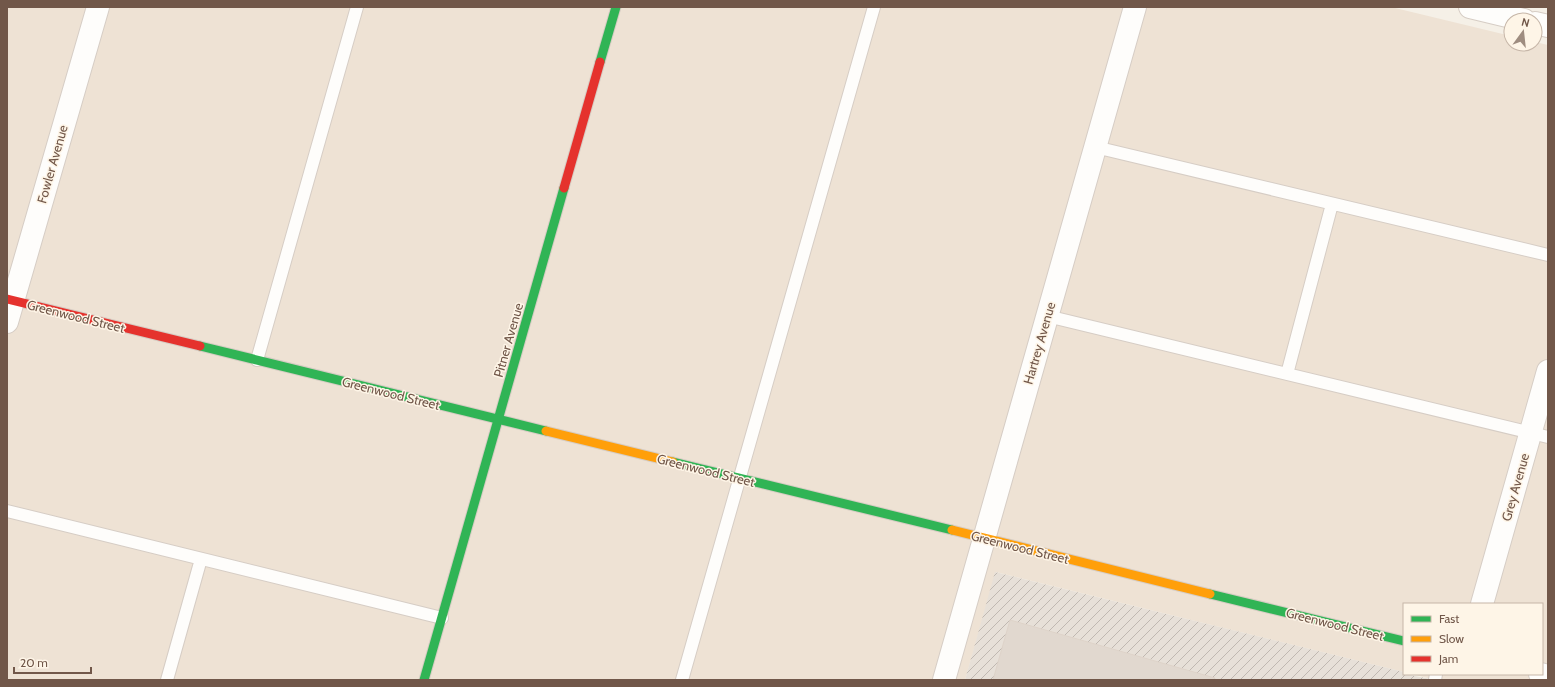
<svg xmlns="http://www.w3.org/2000/svg" width="1555" height="687" font-family="Cabin,sans-serif">
	<style>
		.residential { fill: #eee2d4 }
		.industrial { fill: url(#industrial-furrows) }
		.building { fill: #e1d8cf; stroke: #ded3c9 }
		.lines { fill: none; stroke-linecap: round; stroke-linejoin: round }
		.lane-casing { stroke: #d6cdc5; stroke-width: 14 }
		.street-casing { stroke: #d6cdc5; stroke-width: 24 }
		.fast-casing { stroke: #d6ccc3; stroke-width: 11 }
		.slow-casing { stroke: #d6ccc3; stroke-width: 11 }
		.jam-casing { stroke: #d6ccc3; stroke-width: 11 }
		.lane { stroke: #fefdfb; stroke-width: 12 }
		.street { stroke: #fefdfb; stroke-width: 22 }
		.fast { stroke: #30b455; stroke-width: 9 }
		.slow { stroke: #ff9f0a; stroke-width: 9 }
		.jam { stroke: #e5322d; stroke-width: 9 }
		.labels { text-anchor: middle; stroke-width: 3; stroke-linejoin: round; paint-order: stroke }
		.street-label { font-size: 13px; fill: #715749; stroke: #fef5e7 }
	</style>
	<defs>
		<pattern id="industrial-furrows" width="10" height="10" patternUnits="userSpaceOnUse"><rect width="10" height="10" fill="#e7e0d8"/><path d="M-1 1l2-2M0 10L10 0M9 11l2-2" fill="none" stroke="#c0b8b1"/></pattern>
	</defs>
	<rect width="100%" height="100%" fill="#f5f0e7"/>
	<path class="residential" d="M7 7H1391L1511 36V44H1535V42L1548 45V680H1436L1411 674H1542V604H1404V672L996 572 965 680H7Z"/>
	<path class="industrial" d="M995 572 1404 672V674L1436 680H965Z"/>
	<path class="building" d="M1010 620 1215 678 1214 680H993Z"/>
	<g class="lines">
		<g class="lane-casing">
			<path id="lane" d="M1095 147 1548 255
				M1047 316 1548 437
				M257 360 357 7
				M1287 374 1332 204
				M7 511 442 618
				M167 680 201 559
				M682 680 874 7
				M1435 680 1436 674"/>
		</g>
		<g class="street-casing">
			<path id="street" d="M1470 7 1524 20
				M1535 23 1548 26
				M7 322 98 7
				M1482 604 1548 371
				M1540 674 1548 676
				M944 680 1135 7"/>
		</g>
		<g class="fast-casing">
			<path id="fast" d="M600 62 616 7
				M200 346 546 431
				M673 462 952 530
				M1210 594 1404 641
				M424 680 564 188"/>
		</g>
		<g class="slow-casing">
			<path id="slow" d="M546 431 673 462
				M952 530 1210 594"/>
		</g>
		<g class="jam-casing">
			<path id="jam" d="M564 188 600 62
				M7 299 200 346"/>
		</g>
		<use href="#lane" class="lane"/>
		<use href="#street" class="street"/>
		<use href="#fast" class="fast"/>
		<use href="#slow" class="slow"/>
		<use href="#jam" class="jam"/>
	</g>
	<g class="labels">
		<g class="street-label">
			<text transform="translate(52 164) rotate(-74)" y="5">Fowler Avenue</text>
			<text transform="translate(76 316) rotate(14)" y="5">Greenwood Street</text>
			<text transform="translate(508 340) rotate(-74)" y="5">Pitner Avenue</text>
			<text transform="translate(1039 343) rotate(-74)" y="5">Hartrey Avenue</text>
			<text transform="translate(391 393) rotate(14)" y="5">Greenwood Street</text>
			<text transform="translate(706 470) rotate(14)" y="5">Greenwood Street</text>
			<text transform="translate(1515 487) rotate(-74)" y="5">Grey Avenue</text>
			<text transform="translate(1020 547) rotate(14)" y="5">Greenwood Street</text>
			<text transform="translate(1335 624) rotate(14)" y="5">Greenwood Street</text>
		</g>
	</g>
	<rect width="1555" height="687" fill="none" stroke="#715749" stroke-width="16"/>
	<rect x="1403" y="603" width="140" height="72" fill="#fef5e7" stroke="#c6b6a8"/>
	<rect x="1411" y="616" width="20" height="6" fill="#30b455" stroke="#c6b6a8"/>
	<text x="1439" y="623" font-size="12" fill="#715749">Fast</text>
	<rect x="1411" y="636" width="20" height="6" fill="#ff9f0a" stroke="#c6b6a8"/>
	<text x="1439" y="643" font-size="12" fill="#715749">Slow</text>
	<rect x="1411" y="656" width="20" height="6" fill="#e5322d" stroke="#c6b6a8"/>
	<text x="1439" y="663" font-size="12" fill="#715749">Jam</text>
	<g transform="translate(1523 32) rotate(15)"><circle r="19" fill="#fef5e7" stroke="#c6b6a8"/>
	<path d="M0-3L7 15L0 10L-7 15Z" fill="#9f8d80"/>
	<text y="-6" font-size="11" font-weight="bold" text-anchor="middle" fill="#715749">N</text>
	</g>
	<path d="M14 667v6h77v-6" fill="none" stroke="#715749" stroke-width="2"/>
	<text x="20" y="667" font-size="12" fill="#715749" stroke="#fef5e7" stroke-width="3" paint-order="stroke">20 m</text>
</svg>
